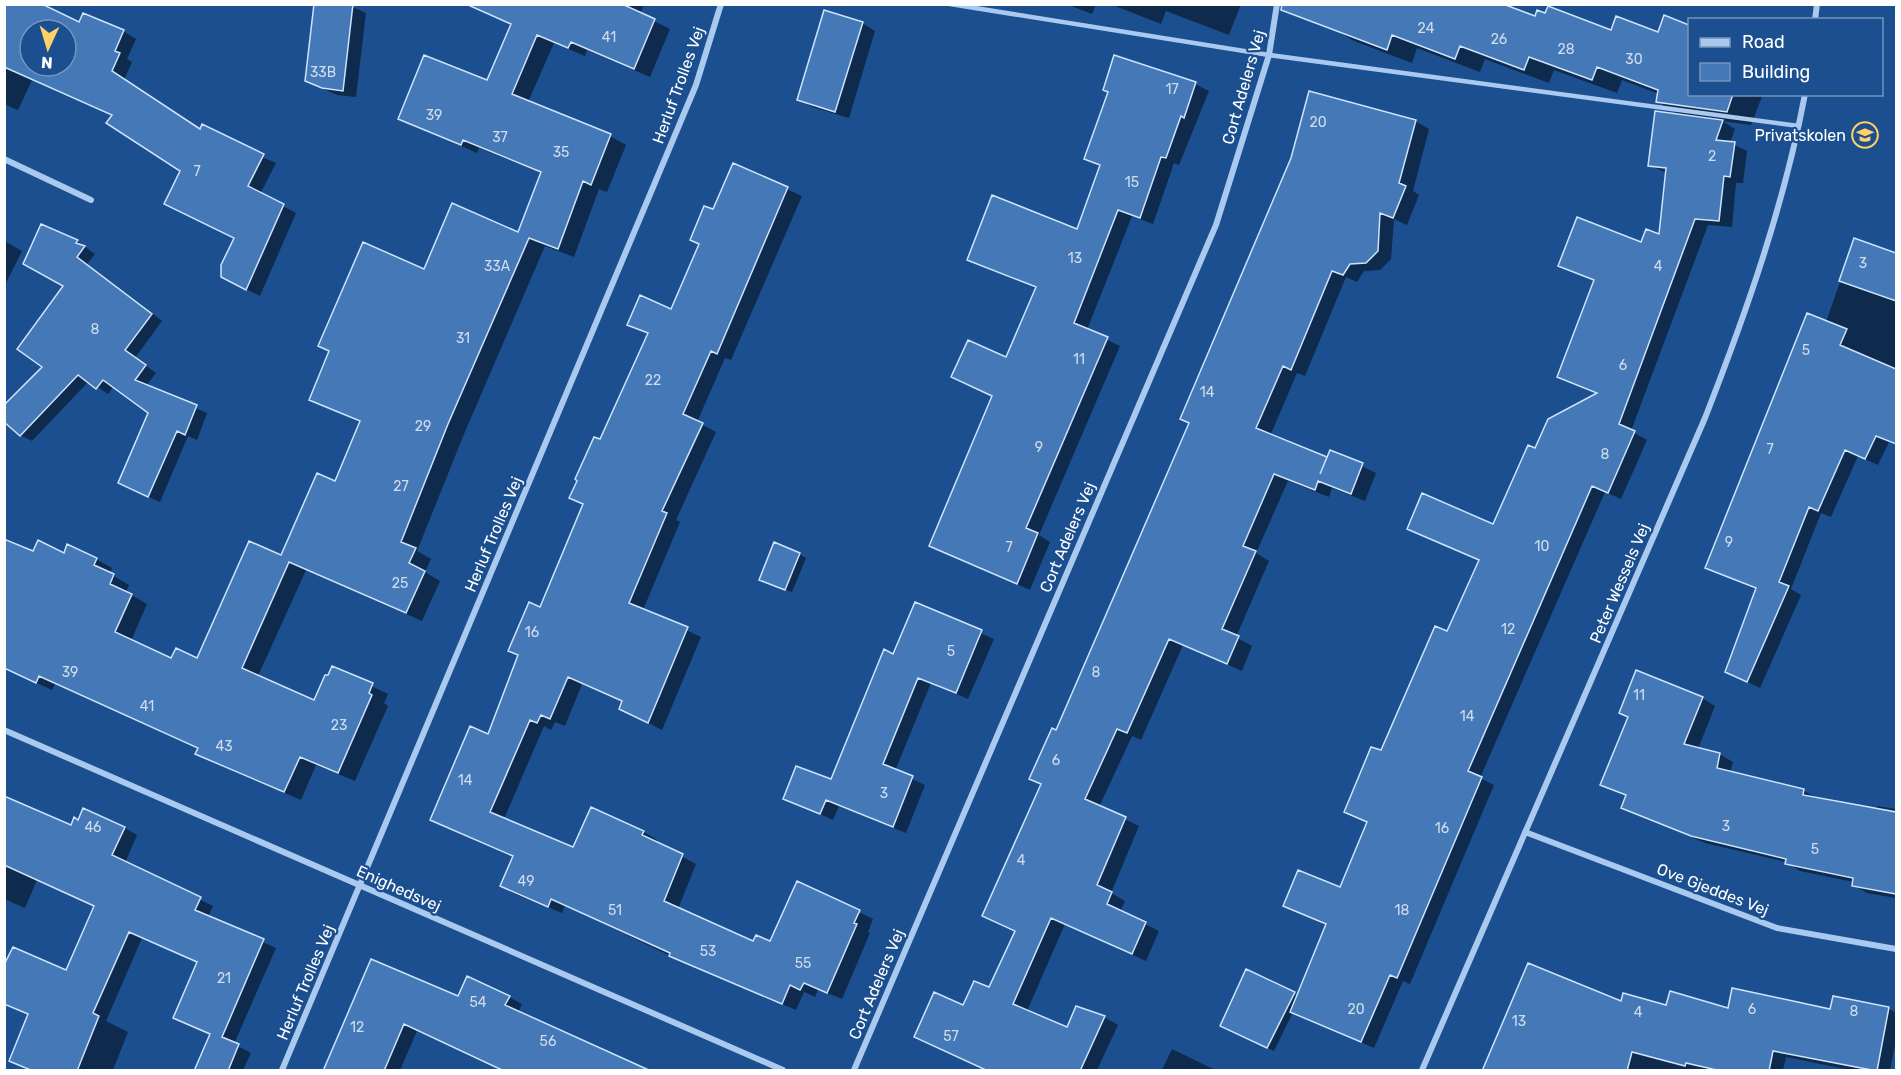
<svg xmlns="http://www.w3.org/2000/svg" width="1901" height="1075" font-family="Rubik,sans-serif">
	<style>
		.shadow { fill: #0007; fill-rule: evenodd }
		.building { fill: #4478b7; stroke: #cfe3fa; stroke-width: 1.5; fill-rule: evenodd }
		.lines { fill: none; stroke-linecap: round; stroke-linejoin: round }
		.lane { stroke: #a9c9ee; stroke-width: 4.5 }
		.street { stroke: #a9c9ee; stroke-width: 6 }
		.labels { text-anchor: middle; stroke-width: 4.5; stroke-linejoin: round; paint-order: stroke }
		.number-label { font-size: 14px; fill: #d0dded }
		.street-label { font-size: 16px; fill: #fff; stroke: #1b4f8f }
		.poi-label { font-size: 16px; fill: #fff; stroke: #1b4f8f; text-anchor: end }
	</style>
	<rect width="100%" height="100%" fill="#1b4f8f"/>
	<path class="shadow" d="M4 4 123 31 136 39 127 59 132 62 124 80 201 131 276 163 260 194 296 213 260 296 235 284V238L182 171 113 115 32 80 18 110 4 104ZM30 30H66V66H30Z
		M346 4 366 13 356 97 337 95 307 81Z
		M514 4H644L640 14 670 29 650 77 587 50 585 56 554 43 528 102 610 136 626 145 607 192 599 189 574 257 545 246 464 434 417 551 431 559 425 572 440 581 422 621 306 570 258 676 315 702 333 668 388 694 384 703 388 706 355 781 316 765 301 800 213 762 197 753 199 749 120 713 55 684 52 690 4 668 33 553 96 559 112 568 110 574 129 585 126 592 147 604 131 641 172 660H198L281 557 336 483 361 423 311 400 425 271 519 234 542 173 479 148 477 153 400 119 488 82 512 24Z
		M1066 4H1096L1092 14Z
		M1110 4H1241L1229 35 1166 11 1161 24Z
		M1536 18 1612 32 1659 34 1664 20 1690 29V94H1763L1751 125 1722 121 1735 129 1730 143 1747 151 1743 183H1736L1732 227 1708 225 1631 431 1647 440 1621 499 1605 492 1480 778 1494 785 1410 984 1403 981 1374 1048 1293 1012 1274 1051 1228 1029 1246 971 1298 996 1327 926 1285 906 1341 889 1369 823 1346 812 1448 633 1480 561 1409 528 1494 526 1536 450 1598 394 1559 377 1595 281 1560 266 1661 237 1667 173 1649 165 1684 117 1658 102 1659 94 1622 80 1617 93 1554 70 1549 83 1485 59 1480 72 1417 48 1412 63 1354 41 1329 26Z
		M862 23 875 31 849 118 812 107 798 99Z
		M1115 57 1195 84 1209 91 1179 165 1174 163 1153 224 1132 216 1087 330 1120 346 1039 535 1050 542 1030 590 931 546 1037 289 969 259 1078 231 1101 167 1086 158 1109 92Z
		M1415 121 1429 129 1413 191 1419 195 1407 225 1394 219 1391 259 1380 270 1364 271 1357 282 1346 277 1305 376 1297 373 1270 436 1328 460 1331 452 1376 473 1365 501 1332 488 1329 497 1288 481 1256 553 1269 561 1236 637 1252 646 1242 671 1183 645 1141 740 1132 736 1099 807 1139 826 1111 893 1125 901 1120 912 1159 931 1146 961 1065 924 1027 1011 1068 1029 1104 1017 1118 1025 1097 1070H987L929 1044 915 1036 990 989 1016 932 984 915 1042 785 1031 778Z
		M733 165 802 196 731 360 725 358 697 422 716 432 676 520 680 522 643 610 701 637 662 730 620 708 623 702 582 684 565 726 555 722 551 730 544 726 504 819 574 849 592 809 644 832 657 840 656 843 696 864 678 909 754 943H771L798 883 873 919 868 932 870 933 842 999 818 989 815 997 804 992 796 1010 685 963 565 905 562 913 515 894 502 886 514 857 432 820 489 736 585 505 571 497 601 441 649 334 629 324 672 311Z
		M1855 239 1896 254V438L1894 444 1889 442 1878 465 1858 456 1831 517 1821 513 1791 589 1801 595 1760 688 1727 672 1757 590 1707 567 1826 322Z
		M4 241 22 251 4 287Z
		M77 241 95 254 87 264 162 321 135 358 156 373 146 386 207 413 197 440 188 436 160 502 130 489 150 412 114 386 108 394 89 381 32 441 20 435 44 367 65 286 25 264Z
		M799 554 806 558 792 592 767 583Z
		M915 604 994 639 968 699 931 683 895 771 925 785 906 833 839 806 833 820 785 798 832 781 894 656Z
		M1702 698 1715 706 1698 749 1719 754 1733 762 1730 772 1804 791 1817 798 1876 810 1877 806 1896 809V898L1867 893 1853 885 1854 882 1800 871 1786 862 1705 843 1623 807 1628 797 1602 784Z
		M4 797 71 827 79 822 84 810 125 828 137 835 125 863 213 906 208 917 276 948 234 1044 251 1053 243 1070H196L211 1035 175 1017 199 963 142 938 106 1021 128 1032 113 1070H24L25 1068 11 1060 29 1015 4 1004 67 972 95 906 37 880 25 908 4 899Z
		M372 961 459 998 509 997 522 1004 518 1013 650 1070H495L497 1067 417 1031 400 1070H325Z
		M1622 1003 1729 1010 1831 1011 1888 1008 1896 1013V1040L1890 1070H1850L1786 1057 1783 1070H1493Z
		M1172 1049 1209 1067 1216 1070H1162Z"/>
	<path class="building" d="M4 4H42L79 22 83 13 124 30 115 51 120 53 112 71 200 129 202 124 264 154 248 186 284 204 246 290 221 277V265L234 238 164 204 180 171 106 123 112 115 4 67ZM30 30H66V66H30Z
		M314 4H353L343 91 322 88 305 81Z
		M466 4H622L655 19 634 69 571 42 568 48 537 35 512 94 611 134 591 185 583 181 558 249 529 238 448 424 401 542 416 548 409 563 425 571 406 613 289 562 242 668 314 700 325 675H328L332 666 373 683 369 693 372 695 338 773 300 757 284 792 195 754 198 748 39 676 36 683 4 668V539L33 551 38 540 64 553 67 544 97 558 94 565 114 574 110 584 132 594 115 632 171 658 176 648 197 658 249 541 281 555 317 473 335 481 360 421 309 400 329 351 318 346 363 242 424 269 452 203 518 232 541 172 463 140 461 145 398 119 424 55 487 80 511 24Z
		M1282 4H1503L1535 16 1537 10 1545 13 1548 6 1611 30 1616 16 1658 32 1664 15 1689 25V94H1733L1727 112 1656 102 1658 90 1597 67 1592 80 1529 57 1524 70 1460 46 1455 59 1392 35 1387 50 1281 10Z
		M824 10 863 22 835 112 797 100Z
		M1114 55 1196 82 1184 118 1181 116 1166 158 1161 157 1140 218 1118 210 1074 323 1108 337 1026 528 1038 533 1017 584 929 546 992 396 951 377 968 340 1006 357 1036 287 967 260 992 195 1077 229 1100 165 1084 159 1108 92 1103 90Z
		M1309 91 1416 120 1399 183 1406 186 1393 218 1380 213 1378 251 1366 263 1350 264 1343 275 1332 271 1291 370 1283 366 1256 428 1327 457 1320 474 1330 450 1363 463 1351 494 1318 481 1315 490 1274 474 1243 546 1256 551 1222 629 1239 636 1227 664 1169 639 1127 733 1117 729 1085 799 1126 817 1097 885 1112 892 1107 904 1146 922 1132 954 1051 918 1013 1004 1067 1027 1076 1006 1105 1016 1080 1071H988L914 1037 934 992 963 1005 974 981 989 987 1015 931 982 916 1041 784 1029 779 1052 728 1056 730 1189 423 1180 419 1291 158Z
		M1655 111 1723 120 1716 140 1735 142 1730 177 1724 176 1719 221 1695 219 1619 424 1635 431 1608 493 1592 486 1468 771 1482 777 1397 978 1390 975 1361 1042 1290 1012 1326 924 1283 906 1298 870 1340 887 1367 822 1344 812 1371 747 1381 750 1435 626 1447 631 1479 560 1407 529 1422 493 1493 524 1528 445 1535 448 1548 419 1597 393 1557 377 1594 280 1558 266 1577 217 1641 242 1646 229 1659 234 1666 168 1648 166Z
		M733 163 788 187 717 354 711 351 683 414 703 423 662 511 667 513 629 603 688 627 648 723 619 709 622 701 568 677 550 719 541 715 537 723 530 720 490 812 573 847 591 807 644 831 642 835 683 854 664 901 753 941 756 935 770 941 797 881 860 910 854 923 857 924 827 993 804 983 800 990 790 985 782 1004 669 956 670 953 551 899 548 907 500 886 513 856 430 820 470 726 488 734 518 655 508 651 529 602 540 607 583 504 569 498 577 481 575 479 594 437 600 439 648 333 627 325 640 295 671 309 699 244 690 240 704 206 713 209Z
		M41 224 78 240 76 243 85 246 77 257 152 314 125 350 146 365 135 380 197 405 185 435 177 431 148 497 118 483 148 413 103 380 96 389 78 375 20 436 4 422V405L42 367 17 349 63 286 23 264Z
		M1854 238 1896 253V301L1839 281Z
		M1807 313 1847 329 1840 345 1896 369V444L1876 436 1865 459 1845 450 1818 511 1809 507 1779 582 1789 586 1747 682 1725 672 1756 588 1705 568Z
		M774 542 800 553 785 590 759 580Z
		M915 602 982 630 956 693 918 678 883 764 913 776 893 827 826 800 820 814 783 799 796 766 831 779 884 649 893 654Z
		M1636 670 1703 697 1684 744 1720 753 1717 768 1804 789 1803 795 1896 812V894L1852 886 1853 878 1785 864 1786 859 1691 836 1621 808 1626 795 1600 785 1628 717 1619 713Z
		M4 796 71 825 74 817 78 820 83 808 125 827 112 855 201 897 195 910 264 939 222 1037 239 1044 228 1071H194L210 1034 173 1018 197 962 129 932 93 1013 99 1016 77 1071H33L9 1061 28 1014 4 1004V965L13 947 66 970 94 906 4 865Z
		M371 959 458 996 467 976 510 996 505 1005 651 1071H504L404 1024 384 1071H323Z
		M1528 963 1621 1001 1623 993 1666 1005 1670 991 1728 1008 1732 988 1830 1009 1833 996 1889 1007 1877 1071 1773 1051 1769 1071H1721L1686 1063 1685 1066 1632 1052 1627 1071H1482Z
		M1246 969 1295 992 1267 1048 1220 1026Z"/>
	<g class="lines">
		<path class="lane" d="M950 4 1269 55 1799 126"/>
		<path class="street" d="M1815 20 1817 4
			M4 159 91 200
			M4 730 783 1070
			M1525 832 1777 928 1896 949
			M282 1070 696 85 721 4
			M854 1070 1216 225 1269 55 1277 4
			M1422 1070 1705 418C1746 313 1784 206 1805 94"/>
	</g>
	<defs>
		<g id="school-ring" transform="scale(1.35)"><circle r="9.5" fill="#1b4f8f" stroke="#ffd166" stroke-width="1.5"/><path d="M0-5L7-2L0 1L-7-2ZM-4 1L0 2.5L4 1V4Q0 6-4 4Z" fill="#ffd166"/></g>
	</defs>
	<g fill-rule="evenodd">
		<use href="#school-ring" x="1865" y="135"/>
	</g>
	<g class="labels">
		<g class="number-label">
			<text x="1426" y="33">24</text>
			<text x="609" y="42">41</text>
			<text x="1499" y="44">26</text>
			<text x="1566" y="54">28</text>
			<text x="1634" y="64">30</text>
			<text x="323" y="77">33B</text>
			<text x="1172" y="94">17</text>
			<text x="434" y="120">39</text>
			<text x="1318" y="127">20</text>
			<text x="500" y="142">37</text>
			<text x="561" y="157">35</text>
			<text x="1712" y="161">2</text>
			<text x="197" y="176">7</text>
			<text x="1132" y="187">15</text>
			<text x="1075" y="263">13</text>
			<text x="1863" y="268">3</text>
			<text x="497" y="271">33A</text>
			<text x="1658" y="271">4</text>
			<text x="95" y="334">8</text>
			<text x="463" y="343">31</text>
			<text x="1806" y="355">5</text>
			<text x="1079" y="364">11</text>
			<text x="1623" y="370">6</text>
			<text x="653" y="385">22</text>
			<text x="1207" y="397">14</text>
			<text x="423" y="431">29</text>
			<text x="1039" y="452">9</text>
			<text x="1770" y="454">7</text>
			<text x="1605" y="459">8</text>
			<text x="401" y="491">27</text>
			<text x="1729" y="547">9</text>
			<text x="1542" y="551">10</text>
			<text x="1009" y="552">7</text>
			<text x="400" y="588">25</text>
			<text x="1508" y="634">12</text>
			<text x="532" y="637">16</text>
			<text x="951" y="656">5</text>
			<text x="70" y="677">39</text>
			<text x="1096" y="677">8</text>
			<text x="1639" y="700">11</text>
			<text x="147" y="711">41</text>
			<text x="1467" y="721">14</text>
			<text x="339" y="730">23</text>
			<text x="224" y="751">43</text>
			<text x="1056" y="765">6</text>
			<text x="465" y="785">14</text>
			<text x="884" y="798">3</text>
			<text x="1726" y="831">3</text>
			<text x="93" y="832">46</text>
			<text x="1442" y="833">16</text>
			<text x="1815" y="854">5</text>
			<text x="1021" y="865">4</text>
			<text x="526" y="886">49</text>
			<text x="615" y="915">51</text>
			<text x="1402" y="915">18</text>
			<text x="708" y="956">53</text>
			<text x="803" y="968">55</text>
			<text x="224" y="983">21</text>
			<text x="478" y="1007">54</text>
			<text x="1356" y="1014">20</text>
			<text x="1752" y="1014">6</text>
			<text x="1854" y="1016">8</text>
			<text x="1638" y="1017">4</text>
			<text x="1519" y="1026">13</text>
			<text x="357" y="1032">12</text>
			<text x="951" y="1041">57</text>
			<text x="548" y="1046">56</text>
		</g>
		<g class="street-label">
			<text transform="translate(678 85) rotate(-70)" y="6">Herluf Trolles Vej</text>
			<text transform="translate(1243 87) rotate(-74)" y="6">Cort Adelers Vej</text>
			<text transform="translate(493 534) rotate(-67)" y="6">Herluf Trolles Vej</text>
			<text transform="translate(1067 537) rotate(-67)" y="6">Cort Adelers Vej</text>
			<text transform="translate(1619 583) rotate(-67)" y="6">Peter Wessels Vej</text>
			<text transform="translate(399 888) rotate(24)" y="6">Enighedsvej</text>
			<text transform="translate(1713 889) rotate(21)" y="6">Ove Gjeddes Vej</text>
			<text transform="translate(305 982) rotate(-67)" y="6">Herluf Trolles Vej</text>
			<text transform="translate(876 984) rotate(-67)" y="6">Cort Adelers Vej</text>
		</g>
		<g class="poi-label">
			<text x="1846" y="141">Privatskolen</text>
		</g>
	</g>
	<rect width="1901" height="1075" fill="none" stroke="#ffffff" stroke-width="12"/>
	<rect x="1688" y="18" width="195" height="78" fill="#1b4f8f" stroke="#7695bc" stroke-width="1.5"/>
	<rect x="1700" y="38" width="30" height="9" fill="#a9c9ee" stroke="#7695bc" stroke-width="1.5"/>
	<text x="1742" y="48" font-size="18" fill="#ffffff">Road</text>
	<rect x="1700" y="63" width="30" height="18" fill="#4478b7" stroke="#7695bc" stroke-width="1.5"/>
	<text x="1742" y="78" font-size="18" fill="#ffffff">Building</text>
	<g transform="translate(48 48) rotate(184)"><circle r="28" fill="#1b4f8f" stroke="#7695bc" stroke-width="1.5"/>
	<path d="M0-4.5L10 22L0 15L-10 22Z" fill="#ffd166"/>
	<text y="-9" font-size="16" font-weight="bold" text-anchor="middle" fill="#ffffff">N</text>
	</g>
</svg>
